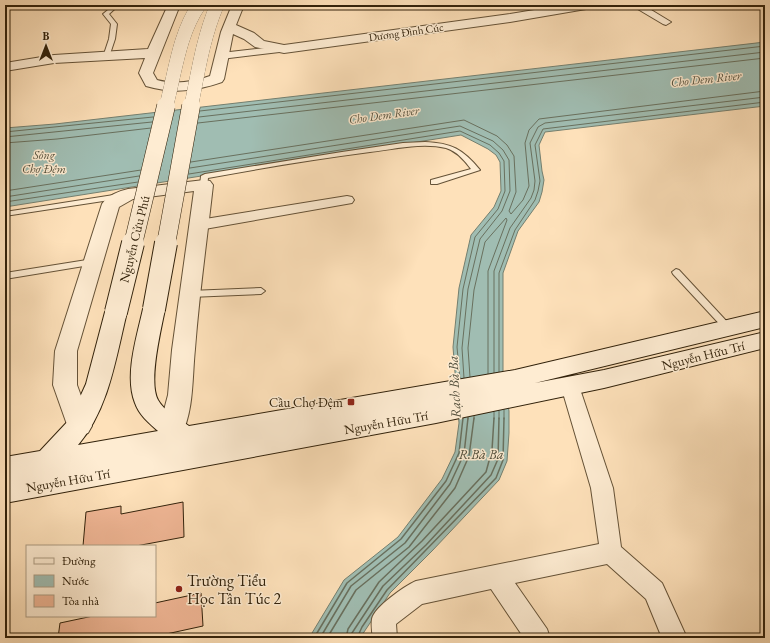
<svg xmlns="http://www.w3.org/2000/svg" width="770" height="643" font-family="'EB Garamond',serif">
	<style>
		.water { fill: #a0bdb2; stroke: #747f6f }
		.lines { fill: none; stroke-linecap: round; stroke-linejoin: round }
		.shore-far1 { stroke: #69705e; stroke-width: 1 }
		.shore { stroke: #69705e; stroke-width: 1.5 }
		.building { fill: #f0b695; stroke: #32220b }
		.service-casing { stroke: #655237; stroke-width: 2 }
		.minor-casing { stroke: #655237; stroke-width: 2 }
		.tertiary-casing { stroke: #655237; stroke-width: 2 }
		.secondary-casing { stroke: #32220b; stroke-width: 2 }
		.service { fill: #feecd2; fill-rule: evenodd }
		.minor { fill: #feecd2; fill-rule: evenodd }
		.tertiary { fill: #feecd2; fill-rule: evenodd }
		.secondary { fill: #feecd2; fill-rule: evenodd }
		.secondary-bridge-far2-casing { stroke: #32220b; stroke-width: 14; stroke-linecap: butt }
		.secondary-bridge-far1-casing { stroke: #32220b; stroke-width: 19; stroke-linecap: butt }
		.secondary-bridge-casing { stroke: #32220b; stroke-width: 24; stroke-linecap: butt }
		.secondary-bridge-far2 { stroke: #feecd2; stroke-width: 14 }
		.secondary-bridge-far1 { stroke: #feecd2; stroke-width: 18 }
		.secondary-bridge { stroke: #feecd2; stroke-width: 22 }
		.poi-dot { fill: #8f2418; stroke: #feecd2; stroke-width: 1.5 }
		.labels { text-anchor: middle; stroke-width: 3; stroke-linejoin: round; paint-order: stroke }
		.far-street-label { font-size: 11px; fill: #32220b; stroke: #feecd2 }
		.far-water-label { font-size: 12px; font-style: italic; fill: #53503d; stroke: #feecd2 }
		.street-label { font-size: 13px; fill: #32220b; stroke: #feecd2 }
		.poi-label { font-size: 13px; fill: #32220b; stroke: #feecd2; text-anchor: end }
		.water-label { font-size: 14px; font-style: italic; fill: #53503d; stroke: #feecd2 }
		.near-poi-label { font-size: 16px; fill: #32220b; stroke: #feecd2; text-anchor: start }
	</style>
	<rect width="100%" height="100%" fill="#fee1ba"/>
	<filter id="stains"><feTurbulence type="fractalNoise" baseFrequency=".005" numOctaves="4"/><feColorMatrix values="0 0 0 0 .2 0 0 0 0 .09 0 0 0 0 .02 0 0 0 .5 -.17"/></filter>
	<radialGradient id="worn" r=".72"><stop offset=".6" stop-color="#630" stop-opacity="0"/><stop offset="1" stop-color="#630" stop-opacity=".3"/></radialGradient>
	<path class="water" d="M765 42V106L545 132 539 145 542 171 544 180 542 192 539 202 518 231 503 273V376L509 411V433L507 461 499 480 432 551 390 593 360 638H309L344 580 398 537 442 479 455 452 459 423 453 347 459 288 471 235 494 207 501 191 500 162 496 155 488 149 461 135 5 207V128L55 124Z"/>
	<g class="lines">
		<path class="shore-far1" d="M200 111 765 46
			M199 117 765 52
			M198 123 765 58
			M5 132 153 117
			M5 137 152 122
			M5 143 57 139 151 128
			M191 162 464 120 497 136 507 145 514 156 516 192 509 211 511 214 523 200 529 186 525 143 529 130 539 119 765 91
			M190 168 460 126 493 141 503 150 509 160 510 191 502 211 480 239 468 289 462 348 464 378
			M189 174 460 131 490 145 499 153 504 161 505 191 498 209 475 237 463 289 457 347 460 379
			M5 191 141 170
			M5 197 139 176
			M5 202 138 182
			M499 372V273L515 230 535 200 538 191 540 181 535 145 543 129 765 102
			M494 373V271L510 228 531 198 534 190 535 181 530 143 538 127 545 123 765 97
			M470 377 468 348 474 290 485 242 506 218 507 220 488 271V374
			M504 410V419
			M499 411V419
			M494 412V419
			M474 416V419
			M468 419V417"/>
		<path class="shore" d="M314 638 347 583 401 539 446 481 459 453 463 418
			M320 638 351 586 405 543 450 484 464 454 468 418
			M327 638 356 590 409 547 455 488 469 456 474 418
			M346 638 348 629 379 582 422 541 486 472 492 450 494 418
			M352 638V633L383 586 426 545 491 475 498 459 499 418
			M357 638 362 627 387 590 496 478 503 460 504 418"/>
	</g>
	<path class="building" d="M183 502 184 537 136 546H83L86 512 121 506V514Z
		M201 593 203 626 148 638H58L60 623 93 616H155V603Z"/>
	<g class="lines">
		<g class="service-casing">
			<path id="service" d="M114 5H119L109 14 117 24 115 39 109 57 106 59 103 57 109 39 111 24 103 14Z
				M425 142C451 143 463 149 480 170L437 184H431V180L471 169C465 161 457 151 446 148 422 142 395 149 370 152 316 159 262 168 208 178L207 187H201L200 185 201 176 205 174 342 152 403 143Z
				M120 194H123V198L5 216V212Z
				M93 259 96 260 97 262 96 264 5 279V273Z
				M676 269 679 270 731 326 733 328 731 330H725L673 274 672 272Z
				M261 288 265 291 261 294 190 297 186 294 190 291Z"/>
		</g>
		<g class="minor-casing">
			<path id="minor" d="M631 5H643L671 22 666 25 663 24Z
				M284 46 288 47 289 49 288 51 221 59 216 56 221 53Z
				M347 196 352 197 354 200 352 203 199 230 194 228 192 225 194 222 199 220Z
				M570 379 577 381 579 386 613 488 621 547 662 583 687 638H662L646 599 607 564 515 583 547 629 550 638H524L491 589 422 604 396 624 397 638H373C372 632 371 625 372 619 374 607 405 586 416 581L599 544 591 488 561 386 563 381Z"/>
		</g>
		<g class="tertiary-casing">
			<path id="tertiary" d="M168 5H180L153 73 157 80C175 85 193 82 210 76L221 32 232 5H244L236 25 254 33 264 41 284 45 510 14 565 5H592L590 8 586 9 510 22 284 53 255 47 244 39 233 34 224 79 222 82C196 91 173 94 146 86L139 73 145 58 54 63 5 71V63L54 55 148 49Z
				M204 180 210 181 213 185C207 240 199 295 195 349 192 378 194 410 181 436L172 440 163 436 159 429 168 395 172 350 194 191 133 199 119 207 77 351V385L92 426 88 433 79 436 70 433 53 385 55 351 102 204C107 196 119 191 128 189Z"/>
		</g>
		<g class="secondary-casing">
			<path id="secondary" d="M154 301 162 304 165 309C161 330 148 382 158 400 164 411 179 419 189 426L515 370 765 311V327L535 383 604 370 765 332V348L604 388 436 423 5 503V457L40 451 70 419 86 384 105 312 108 307 116 304 124 307 127 312C116 357 109 409 78 445L158 431C149 423 139 415 135 403 124 376 137 336 143 309L146 304Z"/>
		</g>
		<use href="#service" class="service"/>
		<use href="#minor" class="minor"/>
		<use href="#tertiary" class="tertiary"/>
		<use href="#secondary" class="secondary"/>
		<g class="secondary-bridge-far2-casing">
			<path id="secondary-bridge-far2" d="M166 107C175 73 179 34 199 5
				M191 107C198 72 203 38 217 5"/>
		</g>
		<g class="secondary-bridge-far1-casing">
			<path id="secondary-bridge-far1" d="M133 244 166 106
				M166 244 191 106"/>
		</g>
		<g class="secondary-bridge-casing">
			<path id="secondary-bridge" d="M154 309 166 243
				M116 312 133 243"/>
		</g>
		<use href="#secondary-bridge-far2" class="secondary-bridge-far2"/>
		<use href="#secondary-bridge-far1" class="secondary-bridge-far1"/>
		<use href="#secondary-bridge" class="secondary-bridge"/>
	</g>
	<g class="poi-dot">
		<rect x="347" y="398" width="8" height="8" rx="2"/>
		<circle cx="179" cy="589" r="4"/>
	</g>
	<g class="labels">
		<g class="far-street-label">
			<text transform="translate(406 32) rotate(-8)" y="4">Dương Đình Cúc</text>
		</g>
		<g class="far-water-label">
			<text transform="translate(706 79) rotate(-6)" y="4">Cho Dem River</text>
			<text transform="translate(384 115) rotate(-8)" y="4">Cho Dem River</text>
			<text x="44" y="159">Sông<tspan x="44" dy="14">Chợ Đệm</tspan></text>
		</g>
		<g class="street-label">
			<text transform="translate(134 239) rotate(-76)" y="5">Nguyễn Cửu Phú</text>
			<text transform="translate(703 355) rotate(-14)" y="5">Nguyễn Hữu Trí</text>
			<text transform="translate(386 422) rotate(-10)" y="5">Nguyễn Hữu Trí</text>
			<text transform="translate(68 480) rotate(-10)" y="5">Nguyễn Hữu Trí</text>
		</g>
		<g class="poi-label">
			<text x="343" y="407">Cầu Chợ Đệm</text>
		</g>
		<g class="water-label">
			<text transform="translate(454 387) rotate(-93)" y="5">Rạch Bà Ba</text>
			<text x="481" y="459">R.Bà Ba</text>
		</g>
		<g class="near-poi-label">
			<text x="187" y="586">Trường Tiểu<tspan x="187" dy="18">Học Tân Túc 2</tspan></text>
		</g>
	</g>
	<rect width="770" height="643" fill="none" stroke="#fee1ba" stroke-width="20"/>
	<rect x="6" y="6" width="758" height="631" fill="none" stroke="#32220b" stroke-width="2"/>
	<rect x="10" y="10" width="750" height="623" fill="none" stroke="#32220b"/>
	<rect x="26" y="545" width="130" height="72" fill="#feecd2" stroke="#ac9b82"/>
	<rect x="34" y="558" width="20" height="6" fill="#feecd2" stroke="#ac9b82"/>
	<text x="62" y="565" font-size="12" fill="#32220b">Đường</text>
	<rect x="34" y="575" width="20" height="12" fill="#a0bdb2" stroke="#ac9b82"/>
	<text x="62" y="585" font-size="12" fill="#32220b">Nước</text>
	<rect x="34" y="595" width="20" height="12" fill="#f0b695" stroke="#ac9b82"/>
	<text x="62" y="605" font-size="12" fill="#32220b">Tòa nhà</text>
	<g transform="translate(46 46)" stroke="#feecd2" stroke-width="3" paint-order="stroke">
	<path d="M0-3L7 15L0 10L-7 15Z" fill="#32220b"/>
	<text y="-6" font-size="11" font-weight="bold" text-anchor="middle" fill="#32220b">B</text>
	</g>
	<rect width="100%" height="100%" filter="url(#stains)"/>
	<rect width="100%" height="100%" fill="url(#worn)"/>
</svg>
